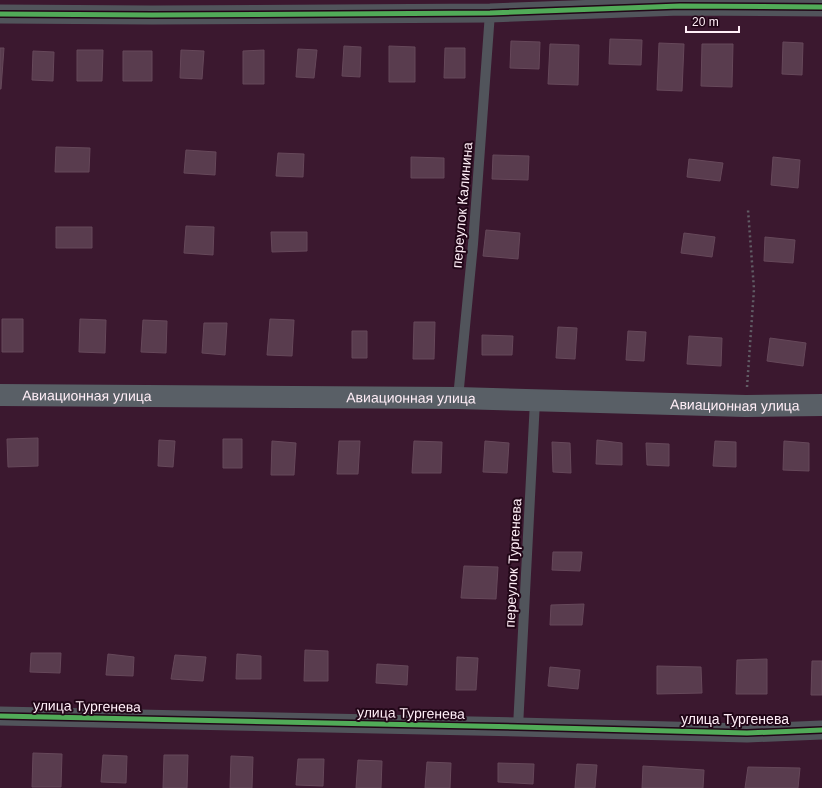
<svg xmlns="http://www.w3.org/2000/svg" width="822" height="788" font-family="Arial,sans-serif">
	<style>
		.building { fill: #593c4e; stroke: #66485a }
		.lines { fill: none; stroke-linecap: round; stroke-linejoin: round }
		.path { stroke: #615c65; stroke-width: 2.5; stroke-dasharray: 2 3; stroke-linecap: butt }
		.service { stroke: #51545b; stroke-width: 10 }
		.minor { stroke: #51545b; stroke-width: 19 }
		.secondary { stroke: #595f66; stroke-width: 22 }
		.cycleway-casing { stroke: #210617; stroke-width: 8 }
		.cycleway { stroke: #51ab58; stroke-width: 5 }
		.labels { text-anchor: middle; stroke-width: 4; stroke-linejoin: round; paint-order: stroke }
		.street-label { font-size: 14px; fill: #ffeef7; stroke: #210617 }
	</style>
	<rect width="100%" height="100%" fill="#3b182f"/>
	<path class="building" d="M610 39 642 40 641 65 609 64Z
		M511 41 540 42 539 69 510 68Z
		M783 42 803 43 802 75 782 74Z
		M659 43 684 44 682 91 657 90Z
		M550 44 579 45 578 85 548 84Z
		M702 44H733L732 87 701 86Z
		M344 46 361 47 360 77 342 76Z
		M389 46 415 47V82H389Z
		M0 48H4L1 89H0Z
		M445 48H465V78H444Z
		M298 49 317 50 314 78 296 77Z
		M77 50H103L102 81H77Z
		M181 50 204 51 202 79 180 78Z
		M264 50V84H243V51Z
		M33 51 54 52 53 81 32 80Z
		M123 51H152V81H123Z
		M56 147 90 148 89 172H55Z
		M186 150 216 152 215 175 184 173Z
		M278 153 304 154 303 177 276 176Z
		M493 155 529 156 528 180 492 179Z
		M411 157 444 158V178H411Z
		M773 157 800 160 798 188 771 185Z
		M689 159 723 163 720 181 687 177Z
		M186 226 214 227 213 255 184 253Z
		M56 227H92V248H56Z
		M486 230 520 233 518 259 483 256Z
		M271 232H307V251L272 252Z
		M684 233 715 237 712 257 681 253Z
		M765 237 795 240 793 263 764 261Z
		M2 319H23V352H2Z
		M80 319 106 320 105 353 79 352Z
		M270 319 294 320 292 356 267 355Z
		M143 320 167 321 166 353 141 352Z
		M414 322H435L434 359H413Z
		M204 323H227L225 355 202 353Z
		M558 327 577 328 575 359 556 358Z
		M352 331H367V358H352Z
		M628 331 646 332 644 361 626 360Z
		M482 335 513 336 512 355H482Z
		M689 336 722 338 721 366 687 364Z
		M770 338 806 343 803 366 767 361Z
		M38 438V466L8 467 7 439Z
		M223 439H242V468H223Z
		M159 440 175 441 173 467 158 466Z
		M597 440 622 443V465L596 464Z
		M272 441 296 443 294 475H271Z
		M339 441H360L358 474H337Z
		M414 441 442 442 441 473H412Z
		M485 441 509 443 507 473 483 472Z
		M715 441 736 442V467L713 466Z
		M784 441 809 443V471L783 470Z
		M552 442 570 443 571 473 553 472Z
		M646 443 669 444V466L647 465Z
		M553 552H582L580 571 552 570Z
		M464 566 498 567 496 599 461 598Z
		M584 604 582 625H550L551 605Z
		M305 650 328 651V681H304Z
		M31 653H61L60 673 30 672Z
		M108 654 134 657 133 676 106 675Z
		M237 654 261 656V679H236Z
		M175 655 206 657 203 681 171 679Z
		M457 657 478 658 476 690H456Z
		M767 659V694H736L737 660Z
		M812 661H822V695H811Z
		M377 664 408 666 407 685 376 683Z
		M657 666 701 667 702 693 657 694Z
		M550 667 580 670 578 689 548 686Z
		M33 753 62 754 61 787H32Z
		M103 755 127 756 126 783 101 782Z
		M164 755H188L187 788H163Z
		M231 756 253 757 252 788H230Z
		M298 759H324L323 786 296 785Z
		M358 760 382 761 381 788H356Z
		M427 762 451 763 450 788H425Z
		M498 763 534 764 533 784 498 782Z
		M577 764 597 765 595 788H575Z
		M643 766 704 770 703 788H642Z
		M748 767 800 768 798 788H745Z"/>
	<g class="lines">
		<path class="path" d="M747 387 754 289 748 210"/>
		<path class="service" d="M458 398 473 244 490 13
			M518 727 535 401"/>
		<path class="minor" d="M0 14 152 15 490 13 680 6 822 7
			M0 716 518 727 747 733 822 730"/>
		<path class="secondary" id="s1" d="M0 395 458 398 746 406 822 405"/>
		<g class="cycleway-casing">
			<path id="cycleway" d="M0 14 152 15 490 13 680 6 822 7
				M0 716 518 727 747 733 822 730"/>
		</g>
		<use href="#cycleway" class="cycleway"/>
	</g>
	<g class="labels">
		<g class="street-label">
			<text transform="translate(462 205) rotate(-85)" y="5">переулок Калинина</text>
			<text dy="5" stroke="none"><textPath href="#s1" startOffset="87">Авиационная улица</textPath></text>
			<text dy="5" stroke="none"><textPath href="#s1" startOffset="411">Авиационная улица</textPath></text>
			<text dy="5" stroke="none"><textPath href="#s1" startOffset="735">Авиационная улица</textPath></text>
			<text transform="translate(513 563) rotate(-87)" y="5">переулок Тургенева</text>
			<text transform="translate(87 706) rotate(1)" y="5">улица Тургенева</text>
			<text transform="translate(411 713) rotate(1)" y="5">улица Тургенева</text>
			<text x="735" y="724">улица Тургенева</text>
		</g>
	</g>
	<path d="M686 26v6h53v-6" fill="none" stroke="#ffeef7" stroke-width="2"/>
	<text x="692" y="26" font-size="12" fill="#ffeef7" stroke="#210617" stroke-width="3" paint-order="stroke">20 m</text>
</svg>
